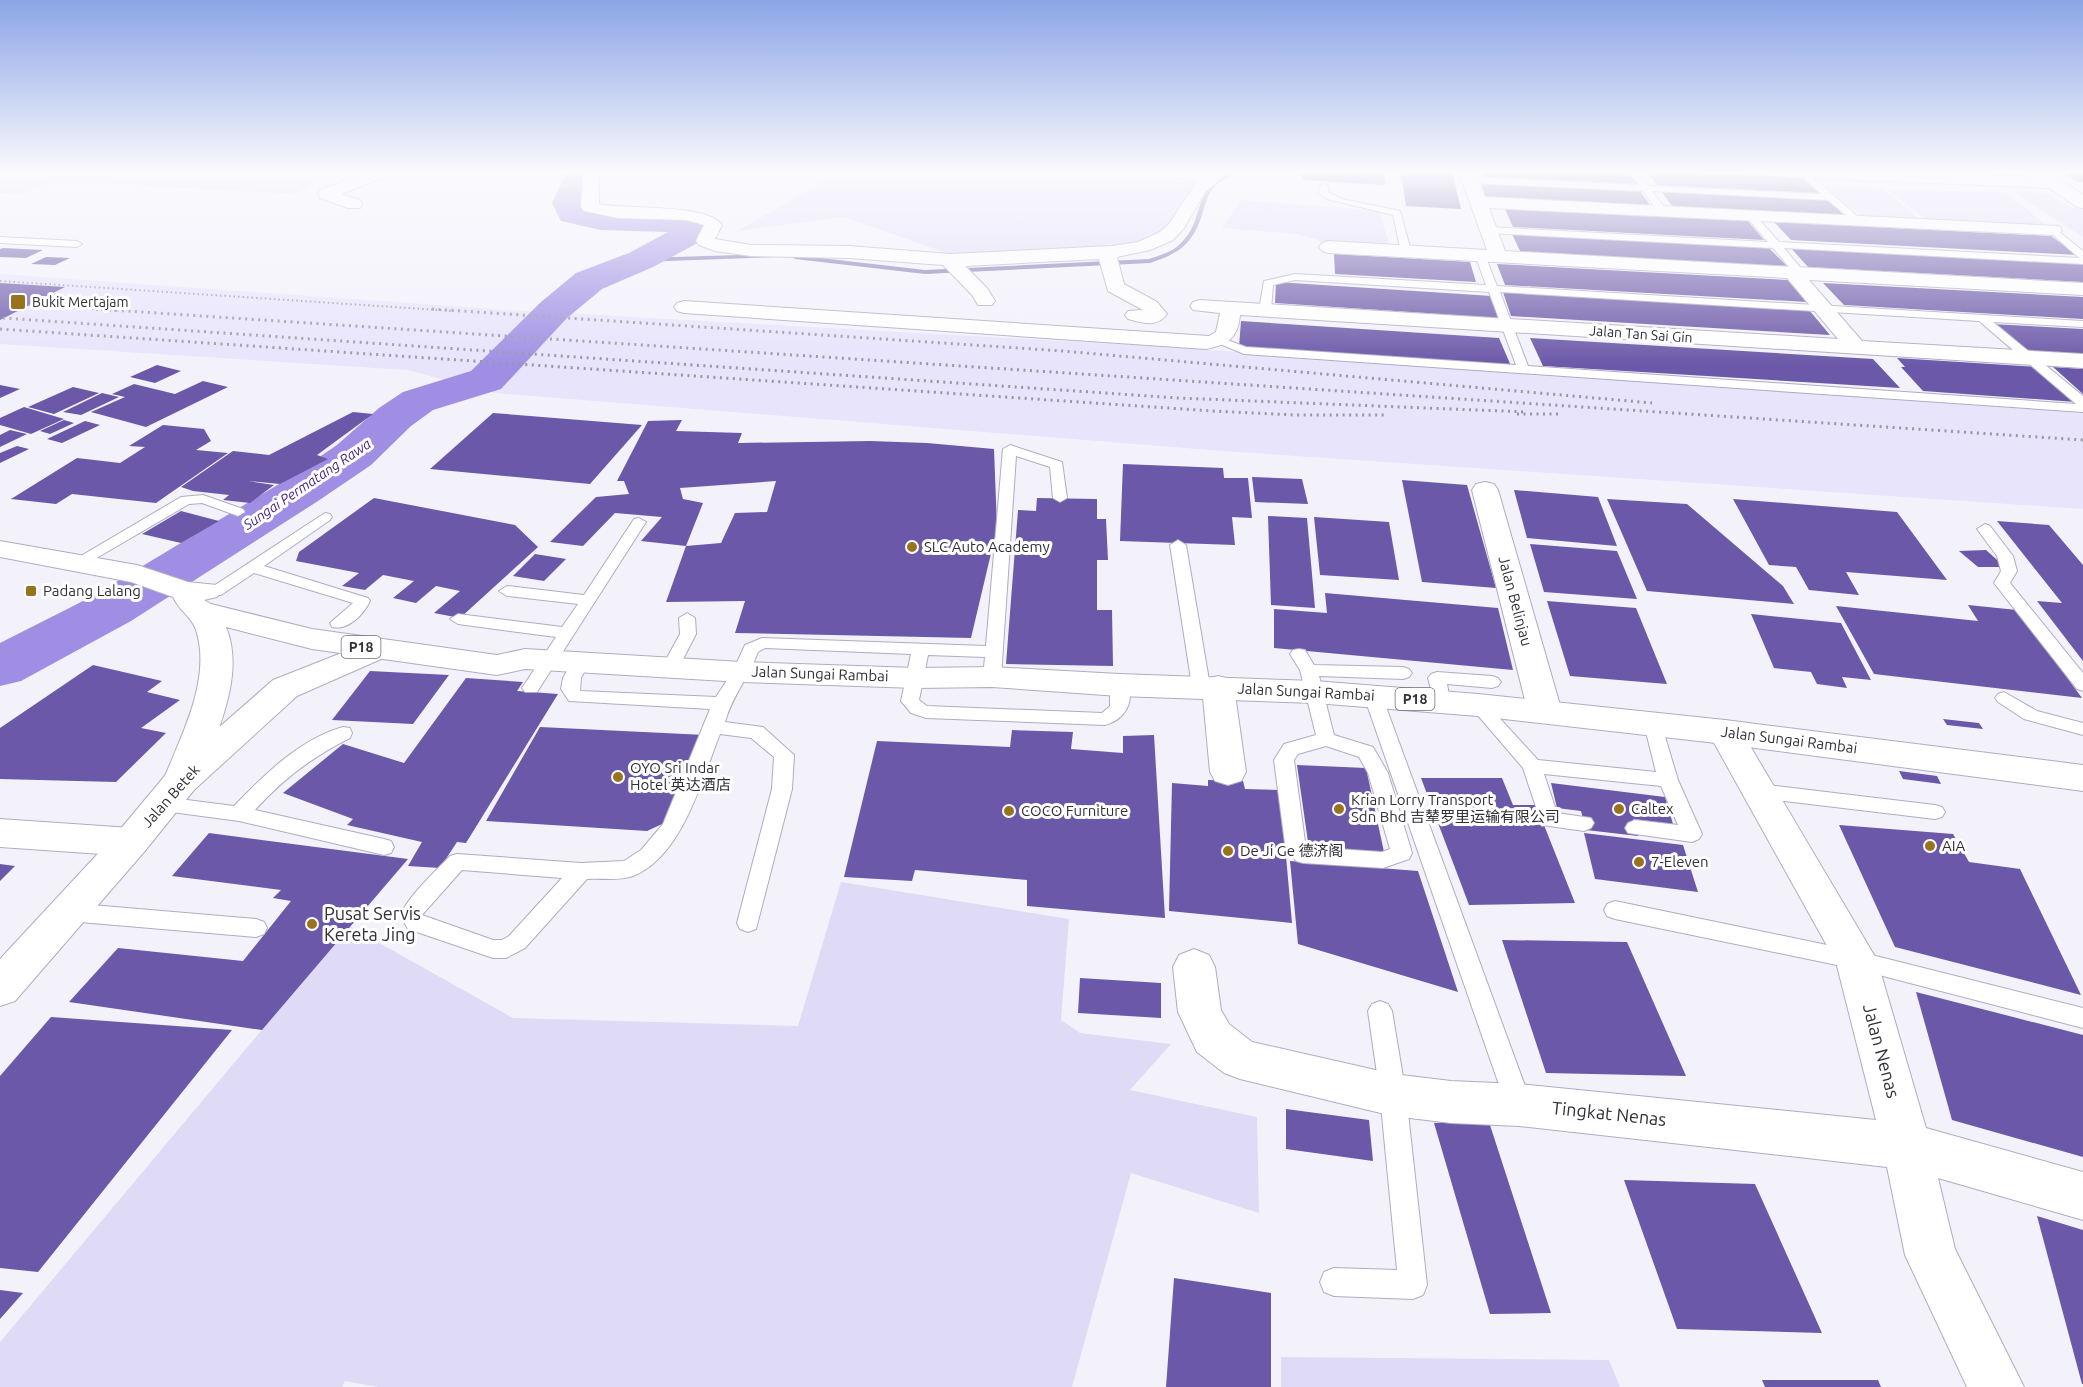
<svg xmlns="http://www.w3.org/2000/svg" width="2083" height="1387" font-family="Ubuntu,'Noto Sans SC',sans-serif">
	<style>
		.built { fill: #e7e4fc }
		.green { fill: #dfdbf7 }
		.water { fill: #9f8ee3; stroke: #7e72b0; stroke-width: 1.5 }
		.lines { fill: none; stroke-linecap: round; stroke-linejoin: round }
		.stream { fill: #7e72b0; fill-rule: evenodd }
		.river { fill: #9f8ee3; fill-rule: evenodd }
		.building { fill: #6b58a8 }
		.service-casing { stroke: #afacc1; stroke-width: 2 }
		.minor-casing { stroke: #afacc1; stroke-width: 2 }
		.tertiary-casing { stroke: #afacc1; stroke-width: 2 }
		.primary-casing { stroke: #afacc1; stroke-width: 2 }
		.service { fill: #fff; fill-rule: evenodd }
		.minor { fill: #fff; fill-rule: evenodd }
		.tertiary { fill: #fff; fill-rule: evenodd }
		.primary { fill: #fff; fill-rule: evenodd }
		.rail-far1 { stroke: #9897a0; stroke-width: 2; stroke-dasharray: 1.5 3; stroke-linecap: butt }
		.rail { stroke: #9897a0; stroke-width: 3; stroke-dasharray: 2 4.5; stroke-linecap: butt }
		.poi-dot { fill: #99721e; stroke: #fff; stroke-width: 2 }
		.labels { text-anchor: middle; stroke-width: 6; stroke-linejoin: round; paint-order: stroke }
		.far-poi-label { font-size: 14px; fill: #313038; stroke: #fff; text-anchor: start }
		.far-street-label { font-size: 14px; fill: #313038; stroke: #fff }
		.far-water-label { font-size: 14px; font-style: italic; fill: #452487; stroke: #fff }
		.shield { fill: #fff; stroke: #6f6e74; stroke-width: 1.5 }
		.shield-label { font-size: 14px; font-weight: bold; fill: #313038 }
		.poi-label { font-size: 15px; fill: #313038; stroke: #fff; text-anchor: start }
		.street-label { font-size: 15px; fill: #313038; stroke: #fff }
		.near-poi-label { font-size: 18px; fill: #313038; stroke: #fff; text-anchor: start }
		.near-street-label { font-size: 18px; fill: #313038; stroke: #fff }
	</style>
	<rect width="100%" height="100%" fill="#f3f2fb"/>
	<path class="built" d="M0 274 508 310 1155 346 2083 413V509L1223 451 495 393 407 370 0 344Z"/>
	<path class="green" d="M0 172H311L300 179 318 180 296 194 56 181 22 194 0 193Z
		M839 172H1088L1212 180 1181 203 1167 228 1127 246 955 256 844 217 738 231Z
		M1826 186 1882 188 1920 219 1861 216Z
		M1889 190 2005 192 2046 225 1924 219Z
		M2012 191 2047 193 2071 207 2083 208V237Z
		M1241 200 1379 211 1389 243 1321 241 1297 234 1222 228Z
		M841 882 1069 919 1061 1020 1080 1033 1171 1044 1130 1090 1257 1117 1259 1213 1131 1173 1072 1387H378L345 1381 342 1387H0V1342L349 926 513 1018 798 1026Z
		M1281 1357 1609 1360 1620 1387H1281Z"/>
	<path class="water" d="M103 598 134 609 0 678V653C37 638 70 621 103 598Z"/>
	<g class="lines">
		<path class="stream" d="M1231 172H1238C1228 178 1218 181 1211 191 1206 199 1204 209 1201 218 1191 246 1177 254 1150 263L925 274 795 259 792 257 795 255 925 270 1149 259C1161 255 1173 252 1182 242 1206 218 1189 193 1231 172Z
			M776 254 778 255V257L641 262 638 260 641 258Z"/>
		<path class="river" d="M567 172H597L585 197V207L601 210 693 213 705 216 711 226 705 239 653 267 602 289 567 318 501 389 433 410 411 426 371 465 318 501 131 621 21 681 0 686V643L91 597 284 481 337 445 379 408 403 392 471 371 541 302 576 273 629 253 668 232 601 230 561 221 552 203Z"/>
	</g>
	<path class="building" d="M1301 172H1384L1385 185 1303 180Z
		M1401 172H1452L1461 209 1406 206Z
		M1483 172H1633L1642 184 1485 177Z
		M1647 172 1803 177 1819 193 1657 185Z
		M2062 172H2083V182H2078Z
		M1480 182 1639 190 1651 206 1486 198Z
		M1661 191 1826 198 1844 215 1673 207Z
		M1505 209 1748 221 1764 240 1513 227Z
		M1774 222 2051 236 2078 255 1791 240Z
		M1512 234 1768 247 1789 268 1521 253Z
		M1790 247 2080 263 2083 264V282L1808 267Z
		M3 248 43 250 26 258 0 257V249Z
		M1334 254 1470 262 1476 282 1335 274Z
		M46 257 70 258 55 265 31 264Z
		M1497 264 1788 280 1807 302 1505 285Z
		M1276 282 1492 296 1499 318 1275 303Z
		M0 283 65 287 0 320Z
		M1823 283 2083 297V319L1844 305Z
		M1503 292 1809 310 1830 335 1511 316Z
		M1241 321 1499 338 1511 366 1239 347Z
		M1991 324 2083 329V354L2020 350Z
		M1530 338 1873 359 1900 388 1543 366Z
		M1897 358 2038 367 2076 402 1923 391 1901 367H1905Z
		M157 365 181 371 155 383 130 377Z
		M2053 367 2083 369V394Z
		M203 381 228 387 146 427 91 412 125 397 112 394 134 384 175 394Z
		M0 385 20 389 0 398Z
		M73 387 99 393 54 414 28 407Z
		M102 393 119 397 81 415 63 412Z
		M24 407 64 419 31 434 0 425V418Z
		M353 412 373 414 317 455 328 459 280 484 248 481 274 485 250 503 223 500 229 495 193 491 181 487 233 451 269 455Z
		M493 413 642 425 590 484 430 469Z
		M64 420 74 423 50 434 40 431Z
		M682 420 676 431 742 433 738 443 870 441 927 443 994 449 997 528 971 638 735 633 745 601 666 602 686 546 721 543 735 513 767 512 776 481 680 488 683 499 703 503 686 546 641 541 662 517 615 513 583 546 550 542 596 497 629 494 624 481H617L648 421Z
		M85 421 100 425 62 443 47 439Z
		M163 425 204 429 211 441 196 450 228 453 156 503 72 494 56 504 11 499 77 458 120 463 145 447 129 446Z
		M10 430 27 434 0 447V435Z
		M17 446 29 449 0 463V453Z
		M1123 464 1223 468 1224 478H1248L1252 518 1232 517 1235 545 1120 541Z
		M1252 477 1302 479 1308 504 1255 502Z
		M1402 480 1467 485 1496 588 1422 582Z
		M1514 490 1598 497 1617 546 1527 538Z
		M374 498 515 525 538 547 460 618 434 613 460 591 436 586 416 603 393 598 414 581 383 575 365 590 342 586 359 573 296 561 299 552Z
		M1037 498 1097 499V519H1106L1108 560H1097V610H1112L1113 666 1006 664 1018 510 1036 511Z
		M1607 499 1687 504 1783 586 1794 604 1647 591Z
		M1733 499 1897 512 1947 580 1846 572 1859 595 1809 590 1796 567 1769 565Z
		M181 511 219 521 181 543 142 534Z
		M1268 516 1307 518 1315 608 1271 605Z
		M1314 517 1389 522 1399 580 1320 575Z
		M1997 521 2049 525 2083 565V661L2037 601 2062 603Z
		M1530 544 1617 551 1637 599 1544 592Z
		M1986 550 2005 567H1978L1959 551Z
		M535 554 566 559 544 581 513 576Z
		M1325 593 1498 608 1513 670 1274 648V609L1327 613Z
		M1547 601 1636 608 1667 684 1570 676Z
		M1968 605 2017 610 2082 698 1874 674 1836 606 1978 621Z
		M1751 614 1841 623 1871 680 1842 677 1847 688 1817 684 1811 672 1774 668Z
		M93 665 162 681 147 692 180 700 141 728 166 733 116 782 0 779V728Z
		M370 671 449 675 413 724 332 720Z
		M466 678 523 682 517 691 558 694 466 843 457 842 440 868 408 866 422 842 347 825 353 819 283 793 343 744 404 763Z
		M1943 719 1979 723 1983 729 1947 725Z
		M540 727 705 735 673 819 647 831 486 821Z
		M1012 730 1073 732 1071 749 1123 753V736L1154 735 1165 918 1027 906V880L915 870 912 881 844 877 877 741 1010 747Z
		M1297 765 1366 768 1384 852 1309 849Z
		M1899 771 1937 776 1941 784 1903 779Z
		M1421 778H1502L1513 805H1536L1575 903 1469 905Z
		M1208 780 1243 781 1245 789 1280 790 1292 923 1169 911 1172 783 1208 786Z
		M1551 783 1665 797 1673 824 1633 819 1638 836 1586 830 1581 811 1557 808Z
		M1839 825 1953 834 1969 862 2020 869 2081 995 1895 947Z
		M209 833 408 859 262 1030 69 1002 118 948 243 961 291 901 273 898 281 890 172 876Z
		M1584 833 1683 845 1698 892 1595 879Z
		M1290 861 1418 871 1458 992 1298 944Z
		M0 864 15 866 0 881Z
		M1502 940 1627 942 1686 1076 1546 1073Z
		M1080 978 1161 983V1018L1078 1013Z
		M1916 992 2083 1035V1157L1952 1120Z
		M51 1017 232 1030 38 1272 0 1268V1076Z
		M1286 1109 1369 1120 1373 1161 1286 1149Z
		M1489 1122 1551 1313 1490 1314 1434 1123Z
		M1624 1180 1755 1184 1822 1333 1677 1329Z
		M2037 1216 2083 1230V1384H2082Z
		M1174 1278 1271 1293V1387H1166Z
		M0 1290 23 1293 0 1319Z
		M1762 1380H1878L1881 1387H1765Z"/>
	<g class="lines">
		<g class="service-casing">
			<path id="service" d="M1630 172H1638L1648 186 1821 194 1799 173 1807 172 1863 221 1855 223 1828 200 1652 191 1667 211 1662 214 1659 213 1643 191 1470 183 1466 180 1470 177 1639 185Z
				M1324 183 1328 186V192L1342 199 1400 211 1411 251 1410 253 1401 251 1393 215 1327 199 1318 193 1320 186Z
				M1750 212 1753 213 1779 242 2079 258 2050 232 2048 230 2053 227 2083 251V264L1784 248 1805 273 1800 276 1796 275 1773 248 1488 233 1483 230 1488 227 1768 242 1745 215Z
				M0 237 77 241 82 244 77 247 0 243Z
				M1480 252 1485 255 1497 286 2083 321V327L1993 322 2083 396V412L1244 354 1213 341 1219 337 1246 347 1516 365 1489 292 1295 280 1273 285 1271 310 1265 313 1259 310 1264 281 1295 274 1486 285 1475 255ZM1500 292 1979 321 2076 404 1528 366Z
				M1010 445 1062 462 1067 498 1060 502 1053 498 1050 467 1016 456 1001 677 998 681H986L983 677 985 657 928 655 919 700 927 706 1102 713 1110 706V685L1113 681H1125C1137 700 1125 720 1105 725L926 718 911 713 901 701 911 654 765 648 758 652C749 677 732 696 725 722L763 727 794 755 792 789 756 929 748 932 740 929 737 923 772 789 774 757 751 738 720 734C702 779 682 857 633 876 619 881 601 878 587 879L525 948 506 958H493L408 929 400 915C412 892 432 875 450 856L457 854 581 863 624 861 641 850 663 824 710 709 569 701 561 689 563 678 574 658H586L589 662 581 678 580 691 716 697 733 671 745 645 762 638 986 646 1003 449ZM462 870 562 878 509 936 502 940H493L422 915Z
				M203 495 243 509 245 512 238 516 202 503 189 504 83 566 77 568 69 563 181 497Z
				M325 513 330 514 332 517 330 520 264 566 368 598 370 601C364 614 348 631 332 627L330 623 353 603 254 573 221 595H209L207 592 209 589Z
				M639 518 646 522 537 692H525L522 688 556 637 458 624 450 619 458 614 562 627 578 604 507 596 499 591 507 586 584 595 634 519Z
				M1985 524 1990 526 2013 556 2017 571 2010 583 2083 673V691L2077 689 1994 583 2001 571 1997 556 1977 529Z
				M1178 540 1186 545 1210 686 1207 690H1195L1192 686 1170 545Z
				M687 613 695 618 696 634 677 671H665L662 667 680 634 679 618Z
				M1299 649 1305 650 1314 665 1403 667 1409 669 1412 673 1409 677 1403 679 1319 676 1334 735 1373 747 1388 773 1412 853 1409 859 1383 868 1303 863 1296 861 1285 844 1274 760 1284 744 1316 735 1300 670 1290 654 1293 650ZM1326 746 1359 757 1368 773 1390 849 1382 852 1309 847 1305 842 1294 760 1298 754Z
				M1437 672 1492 676 1498 678 1501 682 1498 686 1492 688 1447 684 1450 701 1447 705H1435L1428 678 1431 674Z
				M1373 690 1379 692 1382 696 1532 1105 1528 1113 1519 1117 1510 1113 1506 1105 1364 696 1367 692Z
				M2004 692 2037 711 2083 723V735L2024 719 1998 702 1995 698 1998 694Z
				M1478 699 1484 701 1538 760 1656 772 1644 724 1646 720 1653 718 1660 720 1678 780 1702 834 1699 839 1692 842 1628 833 1625 828 1628 823 1635 820 1678 825 1661 786 1544 774 1557 813 1591 818 1594 823 1591 828 1584 831 1542 825 1523 768 1469 705 1472 701Z
				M343 727 350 728 352 733 350 738C313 756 282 780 255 810L384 839 391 841 394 847 391 853 384 855 239 821 164 811 157 809 154 804 157 799 164 797 234 806C264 775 300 739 343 727Z
				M1759 784 1935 805 1942 807 1945 812 1942 817 1935 819 1759 798 1752 796 1749 791 1752 786Z
				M1615 901 1856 951 2083 1008V1028L1856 969 1615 919 1607 916 1604 910 1607 904Z
				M68 903 256 919 264 922 267 928 264 934 256 937 68 921 60 918 57 912 60 906Z
				M1380 1001 1388 1004 1392 1011 1406 1095 1427 1285 1423 1295 1413 1299 1334 1296 1324 1292 1320 1282 1324 1272 1334 1268 1397 1270 1380 1095 1368 1011 1372 1004Z"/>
		</g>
		<g class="minor-casing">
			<path id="minor" d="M369 172H392L390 175 341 194 360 200 362 204 360 208H348L320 198 318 194 320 190Z
				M583 172H599V204C627 210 707 203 722 225L715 239 751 245 849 246 950 254 1112 246 1138 242 1160 232 1169 224 1197 181 1163 175 1161 172H1228L1205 192 1184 228 1173 240 1150 250 1117 257 1124 284 1157 302 1167 314C1157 328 1143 323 1128 319L1125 315 1128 311 1143 310 1108 291 1099 259 965 266 987 288 995 301 992 305H978L972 295 943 265 849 258 751 256 715 251 699 245 696 241 704 225 686 220 618 218 584 211 581 207Z
				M1459 172H1475L1485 197 2059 226 2062 230 2059 234 2053 235 1489 208 1505 251 2083 283V295L1809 280 1862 341 2083 354V368L1240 315C1238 338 1228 345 1206 349L684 313 677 311 674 307 677 303 684 301 1209 336 1216 332 1220 313 1193 310 1190 306 1193 302 1200 300 1838 339 1787 278 1328 253 1322 251 1319 247 1322 243 1328 241 1487 250Z
				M1781 172H1905L2034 177 2029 172H2048L2083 195V208L2077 207 2049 188 1789 177Z
				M1485 482 1494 484 1498 490 1562 712 1557 720 1545 723 1533 720 1528 712 1472 490 1476 484Z
				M1218 676 1230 679 1234 687 1246 772 1241 781 1228 785 1215 781 1210 772 1202 687 1206 679Z
				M1725 720 1737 724 1877 960 1926 1128 2083 1172V1220L1938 1178 1955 1249 2024 1387H1967L1905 1255 1887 1167 1519 1126 1451 1123 1393 1116 1240 1079 1224 1073 1197 1052 1178 1012 1173 967 1179 955 1194 949 1209 955 1215 967 1221 1010 1229 1024 1252 1042 1393 1074 1451 1081 1519 1084 1876 1120 1836 962 1708 732 1713 724Z
				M0 819 131 828 144 832 150 842 144 852 131 856 0 847Z"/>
		</g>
		<g class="tertiary-casing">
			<path id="tertiary" d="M377 639 388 642 393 649 388 656 297 696 194 790 144 852 15 1001 0 1006V959L118 832 168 772 273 680Z"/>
		</g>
		<g class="primary-casing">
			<path id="primary" d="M0 541 137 565 188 582 217 585 222 591 217 597 204 600 211 604 312 629 497 655 525 649 742 662 916 668 992 667 1119 674 1315 681 1478 694 1725 720 2083 765V791L1725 744 1478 716 1315 703 1119 696 992 687 916 688 742 682 525 669 497 675 312 649 226 627C246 675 216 735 199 781L194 790 181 794 168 790 163 781C181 736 212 679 196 630 192 617 180 612 173 597L131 582 0 557Z"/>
		</g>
		<use href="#service" class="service"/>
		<use href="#minor" class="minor"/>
		<use href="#tertiary" class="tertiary"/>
		<use href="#primary" class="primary"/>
		<path class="rail-far1" d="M0 281 454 311
			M29 305 119 311"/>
		<path class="rail" d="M96 309 2083 440
			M432 309 1063 351 1652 403
			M3 318 1178 398 1526 412
			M0 329 1212 411 1295 415H1388
			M1517 414H1562"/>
	</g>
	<linearGradient id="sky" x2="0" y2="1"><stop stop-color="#8ba5e6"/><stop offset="0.47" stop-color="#faf9fd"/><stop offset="1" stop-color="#faf9fd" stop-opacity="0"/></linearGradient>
	<rect width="2083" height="366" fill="url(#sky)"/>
	<g class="poi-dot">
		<rect x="10" y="294" width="16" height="16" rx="3"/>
		<circle cx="912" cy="547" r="6"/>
		<rect x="25" y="585" width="12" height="12" rx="3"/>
		<circle cx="618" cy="777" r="6"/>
		<circle cx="1339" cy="809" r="6"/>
		<circle cx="1619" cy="809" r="6"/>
		<circle cx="1009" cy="811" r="6"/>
		<circle cx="1930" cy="846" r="6"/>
		<circle cx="1228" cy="851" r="6"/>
		<circle cx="1639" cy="862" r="6"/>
		<circle cx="312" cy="924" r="6"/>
	</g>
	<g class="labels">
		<g class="far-poi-label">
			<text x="32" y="307">Bukit Mertajam</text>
		</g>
		<g class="far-street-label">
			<text transform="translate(1641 334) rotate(4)" y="5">Jalan Tan Sai Gin</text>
		</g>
		<g class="far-water-label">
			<text transform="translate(307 484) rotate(-34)" y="5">Sungai Permatang Rawa</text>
		</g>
		<g class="shield">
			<rect x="341.5" y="636" width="39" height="22" rx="4.5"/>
			<rect x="1395.5" y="688" width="39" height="22" rx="4.5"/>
		</g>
		<g class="shield-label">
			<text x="361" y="652">P18</text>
			<text x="1415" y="704">P18</text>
		</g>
		<g class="poi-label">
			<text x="924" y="552">SLC Auto Academy</text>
			<text x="43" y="596">Padang Lalang</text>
			<text x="630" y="773">OYO Sri Indar<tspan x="630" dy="17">Hotel 英达酒店</tspan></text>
			<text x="1351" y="805">Krian Lorry Transport<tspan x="1351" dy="17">Sdn Bhd 吉辇罗里运输有限公司</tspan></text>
			<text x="1631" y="814">Caltex</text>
			<text x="1021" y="816">COCO Furniture</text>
			<text x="1942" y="851">AIA</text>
			<text x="1240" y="856">De Ji Ge 德济阁</text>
			<text x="1651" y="867">7-Eleven</text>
		</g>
		<g class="street-label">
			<text transform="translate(1515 601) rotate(75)" y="5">Jalan Belinjau</text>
			<text transform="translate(820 674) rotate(2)" y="5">Jalan Sungai Rambai</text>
			<text transform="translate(1306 692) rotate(3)" y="5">Jalan Sungai Rambai</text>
			<text transform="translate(1789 740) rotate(7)" y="5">Jalan Sungai Rambai</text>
			<text transform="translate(171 796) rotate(-48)" y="5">Jalan Betek</text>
		</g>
		<g class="near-poi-label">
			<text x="324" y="920">Pusat Servis<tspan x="324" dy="21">Kereta Jing</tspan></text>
		</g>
		<g class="near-street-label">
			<text transform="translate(1881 1051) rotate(75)" y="6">Jalan Nenas</text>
			<text transform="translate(1609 1114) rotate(6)" y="6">Tingkat Nenas</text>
		</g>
	</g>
</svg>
